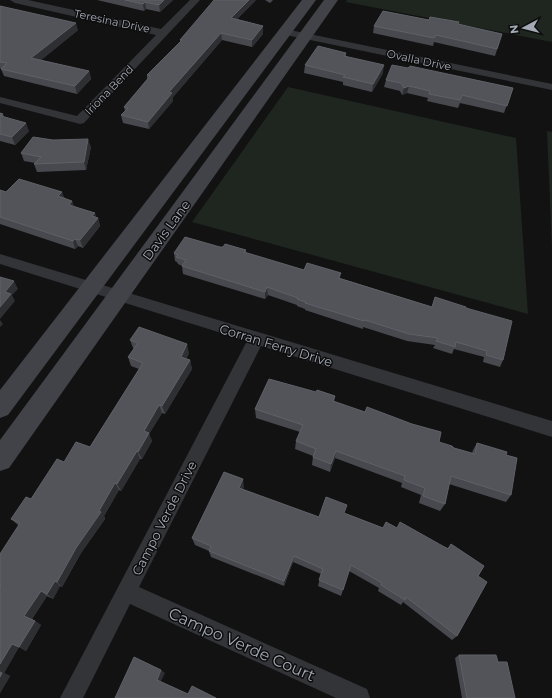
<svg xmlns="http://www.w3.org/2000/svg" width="552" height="698" font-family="Montserrat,sans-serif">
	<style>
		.green { fill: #1e261f }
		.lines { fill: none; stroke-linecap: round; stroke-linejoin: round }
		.street { fill: #333438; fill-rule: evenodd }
		.secondary { fill: #414348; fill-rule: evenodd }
		.wall { fill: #48494e }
		.shaded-wall { fill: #2e2f32 }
		.building { fill: #525459; stroke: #5e6167 }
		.labels { text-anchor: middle; stroke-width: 3; stroke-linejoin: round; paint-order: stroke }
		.far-street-label { font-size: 11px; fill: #a3a9b4; stroke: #0d0d0e }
		.street-label { font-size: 13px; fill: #a3a9b4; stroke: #0d0d0e }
		.near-street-label { font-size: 16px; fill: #a3a9b4; stroke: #0d0d0e }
	</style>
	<rect width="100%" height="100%" fill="#121213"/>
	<path class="green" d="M347 0H552V42L346 2Z
		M288 87 516 138 528 314 192 222Z
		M547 131 552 132V249Z"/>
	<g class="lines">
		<path class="street" d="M10 0H28L161 29 190 0H200L84 123 80 124 0 103V97L77 116 156 35 15 3Z
			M285 29 552 84V90L281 34 280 32 281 30Z
			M0 254 552 421V437L261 346 139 587 367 689 370 698H336L130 604 83 698H60L247 341 0 264Z"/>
		<path class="secondary" d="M302 0H316L8 415 0 418V390Z
			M324 0H338L9 468 0 471V440Z"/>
	</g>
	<path class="wall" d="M97 0H173L160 12 146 9 144 11Z
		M256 0 237 19 263 26V34L252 47 222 40 173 97V101L149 129 123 123 121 115 125 111 124 107 147 80V75L180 43V40Z
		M265 0H273L270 3Z
		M0 6 78 30 41 60 89 71 91 79 77 94 4 76 1 69 0 68Z
		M429 20 458 24 502 34 495 56 434 42 433 46 373 33 374 26Z
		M346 53V57L383 73 372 92 343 85V82L304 73 305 65Z
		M408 68 513 88 504 113 460 103 458 108 427 101 428 98 407 93 402 95 400 91 384 87 386 80Z
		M0 113 3 114 4 117 29 131 15 145 0 141Z
		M91 147 86 170 37 172 34 164 35 163 24 161 21 153Z
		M0 190 6 192 65 198 74 206 98 218 100 226 83 248 78 246 75 249 0 224Z
		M220 247 246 250V253L304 270 341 273 340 278 432 307 466 308 503 360 500 367 483 362 484 357 454 349 452 354 433 348 435 345 407 341 363 327V329L305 310V309L297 306V305L268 295 265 299 183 274 182 266 178 264 177 262 175 261 174 253Z
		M130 340 189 353 186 359 190 360 192 369 165 414 162 413 149 434 152 441 142 459H140L121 491 119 490 104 516 105 519 81 553 62 587 60 586 53 599 47 596 32 619 41 625 26 651 19 647 4 673 10 676 0 693V554L19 526 11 519 31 499 64 462 90 447 139 369 131 366 128 357 134 349 133 348Z
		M335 396 334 402 454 448 472 453 473 450 477 443 506 455 511 495 506 502 449 484 445 504 440 511 419 503 421 495 401 487 402 483 335 458 330 472 312 465 313 456 295 449 296 441 300 432 256 418 255 409Z
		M244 487 242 489 319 517 344 513 383 528H397L448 548 451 544 478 576 457 636 452 640 403 602 401 605 378 591 379 588 349 571 341 596 318 586 321 574 293 562 284 586 211 557 209 551 195 545 192 538Z
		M459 655 498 662 515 698H462L455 658Z"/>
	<path class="shaded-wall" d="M164 0H173L160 12 159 5Z
		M249 0H256L231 25V18Z
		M145 2 146 9 144 11 143 4Z
		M76 23 78 30 34 66 31 58Z
		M263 26V34L252 47V40Z
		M221 33 222 40 173 97V101L149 129 148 122 169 92Z
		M384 65 383 73 372 92 373 84Z
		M89 71 91 79 77 94 75 86Z
		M409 86 407 93 402 95 404 88Z
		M26 123 29 131 15 145 12 137Z
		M88 139 91 147 86 170 84 162Z
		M62 192 65 199 58 196Z
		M72 201 75 208 69 205Z
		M95 213 97 219 98 218 100 226 83 248 80 240 92 216Z
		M75 239 78 246 75 249 73 241Z
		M14 281 18 289 12 295 15 301 0 319V307L5 292Z
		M267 287 268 295 265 299V292Z
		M0 320 3 324 0 327Z
		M187 344 189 353 183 366 181 357Z
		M190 360 192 369 165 414 162 406Z
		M159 405 162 413 149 434 152 441 142 459 138 452 144 431Z
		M137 451 140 459 121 491 117 484Z
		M336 451 335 458 330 472 331 464Z
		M243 479 244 487 240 496 239 488Z
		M115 483 119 490 104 516 105 519 81 553 62 587 57 582 76 548Z
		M294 556 293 562 284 586V581Z
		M55 581 60 586 53 599 47 594Z
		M41 591 47 596 31 620 24 616Z
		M35 621 41 625 26 651 19 647Z
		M12 644 19 647 4 673 10 676 0 693V664Z
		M161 670 165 673 160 683 157 680Z"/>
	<path class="building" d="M125 0H164L159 5 145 2 143 4Z
		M214 0H249L231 18 263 26 252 40 221 33 169 92 172 93 148 122 121 115 128 108 124 107 150 76 147 75 182 40H180Z
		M0 6 76 23 31 58 89 71 75 86 1 69 7 63 0 62Z
		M383 11 429 20 430 17 459 22 458 24 502 34 497 49 436 35 434 38 374 26Z
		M318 46 346 53 344 56 384 65 373 84 343 77 345 75 305 65Z
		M392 65 408 68 410 66 513 88 507 106 462 95 460 100 429 94 430 91 409 86 404 88 401 83 386 80Z
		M0 113 3 114 1 116 26 123 12 137 0 134Z
		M33 137 53 140 88 139 84 162 34 164 41 157 21 153Z
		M19 179 62 192 58 196 72 201 69 205 95 213 92 216 98 218 80 240 75 239 73 241 0 217V190L6 192Z
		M185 237 220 247H223L225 244 246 250 244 252 304 270 307 263 341 273 338 278 432 307 435 297 466 307V308L512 321 503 360 486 355 487 351 456 342 455 347 436 341 438 338 409 334 365 320 364 321 305 303 306 302 297 299 298 298 267 287 265 292 182 266 186 260 176 257 178 255 174 253Z
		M0 277 14 281 5 292 11 294 0 307Z
		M139 327 187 344 181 357 190 360 162 406 159 405 144 431 149 433 138 452 137 451 117 484 115 483 99 511 101 512 76 548 57 582 55 581 47 594 41 591 24 616 35 621 19 647 12 644 0 664V587L1 586 0 585V554L20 523 11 519 26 497 31 499 57 459 64 462 76 442 90 447 143 363 128 357 138 343 130 340Z
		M269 379 316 392 317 390 335 396 333 401 365 412 367 407 412 424 441 432 439 442 452 446 454 448 475 454 477 443 507 452 506 455 517 458 511 495 451 476 445 504 423 496 425 488 404 480 405 476 336 451 331 464 313 457 316 449 296 441 303 425 255 409Z
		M224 472 243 479 239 488 319 517 326 497 347 505 344 513 383 528 386 522 397 528 400 522 448 549 451 544 484 566 478 576 487 582 457 636 406 597 405 600 381 585 382 583 351 565 343 590 319 580 323 569 294 556 284 581 209 551 211 546 192 538Z
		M459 655H496L498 662H507L515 698H467Z
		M134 657 161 670 157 680 188 694 192 686 216 698H115Z
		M0 672 2 673 0 677Z"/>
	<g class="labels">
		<g class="far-street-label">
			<text transform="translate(112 21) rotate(12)" y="4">Teresina Drive</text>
			<text transform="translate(419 60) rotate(12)" y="4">Ovalla Drive</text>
			<text transform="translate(109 90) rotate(-46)" y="4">Iriona Bend</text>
		</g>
		<g class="street-label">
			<text transform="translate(166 230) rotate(-54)" y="5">Davis Lane</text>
			<text transform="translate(276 345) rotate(17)" y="5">Corran Ferry Drive</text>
			<text transform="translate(164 518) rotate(-63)" y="5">Campo Verde Drive</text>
		</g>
		<g class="near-street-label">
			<text transform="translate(242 644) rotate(24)" y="6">Campo Verde Court</text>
		</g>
	</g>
	<g transform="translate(524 28) rotate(263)" stroke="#0d0d0e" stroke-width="3" paint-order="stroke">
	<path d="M0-3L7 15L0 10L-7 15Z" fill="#a3a9b4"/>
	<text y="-6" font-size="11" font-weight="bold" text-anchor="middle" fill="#a3a9b4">N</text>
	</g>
</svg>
